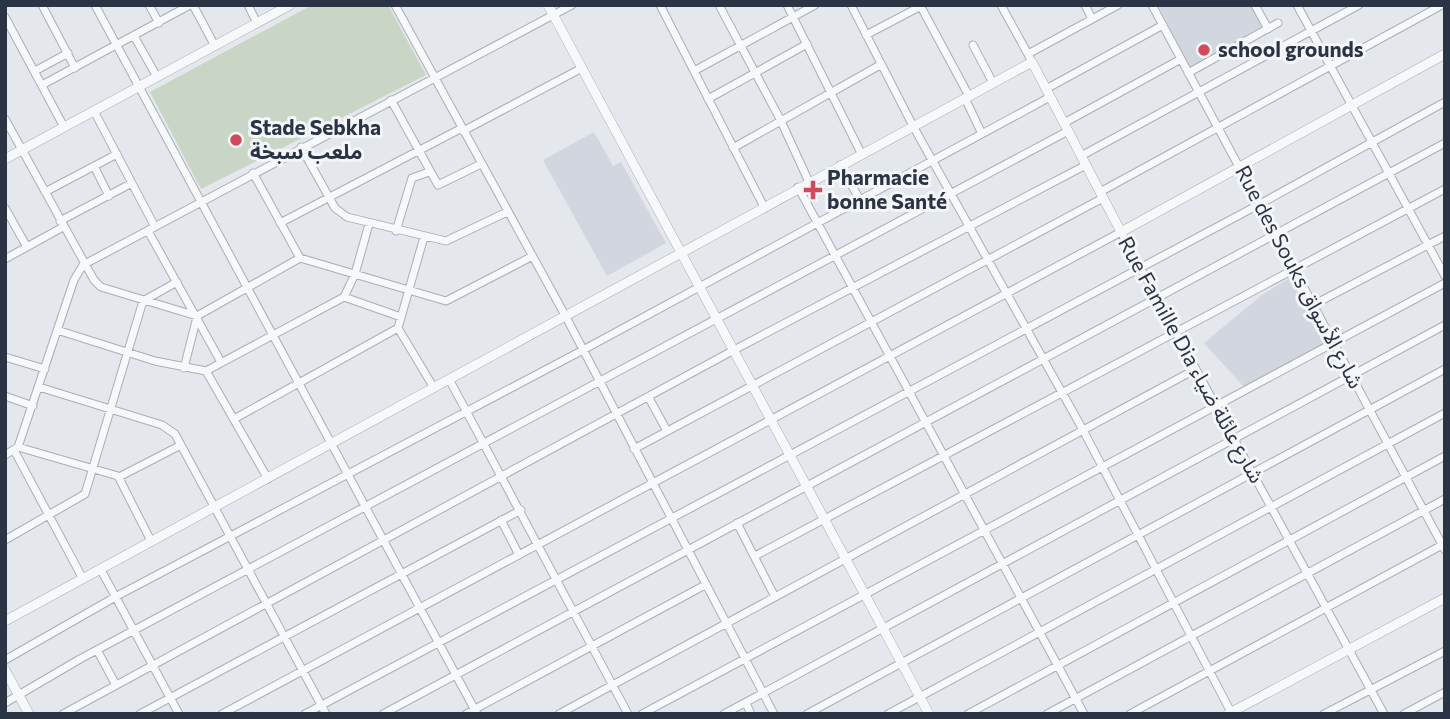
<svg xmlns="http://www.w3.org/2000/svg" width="1450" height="719" font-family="Commissioner,'Noto Sans Arabic',sans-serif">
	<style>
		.built { fill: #d2d6de }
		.green { fill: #c9d6c5 }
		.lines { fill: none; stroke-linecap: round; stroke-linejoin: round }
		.minor-casing { stroke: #a9aeb7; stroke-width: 9 }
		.tertiary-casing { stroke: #a9aeb7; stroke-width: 10 }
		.minor { stroke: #f7f8fa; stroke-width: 7 }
		.tertiary { stroke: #f7f8fa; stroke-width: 9 }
		.poi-dot { fill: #d1495b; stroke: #f4f6f9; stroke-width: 2.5 }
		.labels { text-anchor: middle; stroke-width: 6; stroke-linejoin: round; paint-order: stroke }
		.poi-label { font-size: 21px; font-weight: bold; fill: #2b3445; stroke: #f4f6f9; text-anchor: start }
		.street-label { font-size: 21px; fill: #2b3445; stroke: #f4f6f9 }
	</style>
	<rect width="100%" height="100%" fill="#e4e7ec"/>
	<path class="built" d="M1158 5H1252L1265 29 1190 68Z
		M594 132 613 166 621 162 666 243 607 276 543 160Z
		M1291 277 1326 344 1244 387 1204 343 1262 295Z"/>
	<path class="green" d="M312 5H388L426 75 201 189 150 92Z"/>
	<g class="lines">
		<g class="minor-casing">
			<path id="minor" d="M42 5 75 68
				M95 5 477 714
				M149 5 159 23
				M193 5 215 46
				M248 5 257 23
				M395 5 566 317 774 714
				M660 5 764 207
				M719 5 780 119 809 182
				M787 5 861 153
				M851 5 913 126 1083 430 1232 714
				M920 5 969 96
				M1001 5 1030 58
				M1085 5 1092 19
				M1152 5 1445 550
				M1255 5 1268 29
				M1297 5 1445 276
				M5 17 64 127
				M866 35 923 5
				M134 36 157 77
				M973 45 993 83
				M1028 54 1118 5
				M35 71 68 53
				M694 71 815 5
				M1188 73 1278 23
				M42 85 190 5
				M1046 89 1163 25
				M965 98 982 134
				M708 99 807 44
				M391 100 438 185 481 164
				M94 111 155 227
				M5 119 94 280 101 287 197 316 300 258
				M1064 123 1181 59
				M463 131 582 68
				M301 147 335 208 347 217 446 241 507 212
				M733 148 880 65
				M1081 156 1359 5
				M840 165 860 200
				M94 166 109 196
				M253 173 300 258 446 301 531 257
				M798 187 1084 714
				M45 192 117 154
				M1100 192 1442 5
				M5 208 27 247
				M60 221 132 183
				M280 223 462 128
				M148 231 221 362
				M396 231 412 178 429 172
				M424 237 398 328 434 388
				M5 259 63 227
				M344 297 401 317
				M1313 305 1445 236
				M57 330 155 361 206 371 344 297 355 274 369 224
				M5 357 45 369
				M184 368 197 317
				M206 371 268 479
				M449 379 628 714
				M39 387 162 425 175 434 326 714
				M5 396 33 406
				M649 398 667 431
				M234 419 398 328
				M18 447 118 476 151 541
				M634 449 1103 198
				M14 450 83 579
				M5 455 18 447 74 280 83 265 572 5
				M119 477 181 445
				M501 520 519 555
				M737 523 775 597
				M5 540 85 494 143 301 177 282
				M755 556 1445 189
				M101 570 179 714
				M97 650 116 685
				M5 660 117 596 583 350 1050 97
				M5 703 80 659 1068 131
				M746 703 751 714
				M63 714 734 350 1086 165
				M140 714 521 510
				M222 714 1121 232 1384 714
				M305 714 1260 204 1445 102
				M383 714 1445 143
				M466 714 705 585
				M559 714 1196 369
				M642 714 1445 283
				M724 714 1445 325
				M807 714 1445 369
				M888 714 1445 413
				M968 714 1445 456
				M1047 714 1445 499
				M1130 714 1444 544
				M1324 714 1445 651
				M1404 714 1445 692"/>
		</g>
		<g class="tertiary-casing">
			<path id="tertiary" d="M548 5 929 714
				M5 159 290 5
				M5 621 1032 62 1121 232 1445 54
				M5 670 29 714
				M1228 714 1445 598"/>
		</g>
		<use href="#minor" class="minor"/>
		<use href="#tertiary" class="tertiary"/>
	</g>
	<g class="poi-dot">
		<circle cx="1204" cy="50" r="7"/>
		<circle cx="236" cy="140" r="7"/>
		<path d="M809.5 179.5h7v7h7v7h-7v7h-7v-7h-7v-7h7z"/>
	</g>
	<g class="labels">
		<g class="poi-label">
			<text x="1218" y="57">school grounds</text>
			<text x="250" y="135">Stade Sebkha<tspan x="250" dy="24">ملعب سبخة</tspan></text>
			<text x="827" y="185">Pharmacie<tspan x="827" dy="24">bonne Santé</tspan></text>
		</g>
		<g class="street-label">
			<text transform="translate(1299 277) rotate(62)" y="7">Rue des Souks شارع الأسواق</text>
			<text transform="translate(1191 360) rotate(61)" y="7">Rue Famille Dia شارع عائلة ضياء</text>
		</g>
	</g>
	<rect width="1450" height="719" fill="none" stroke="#2b3445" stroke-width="14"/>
</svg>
